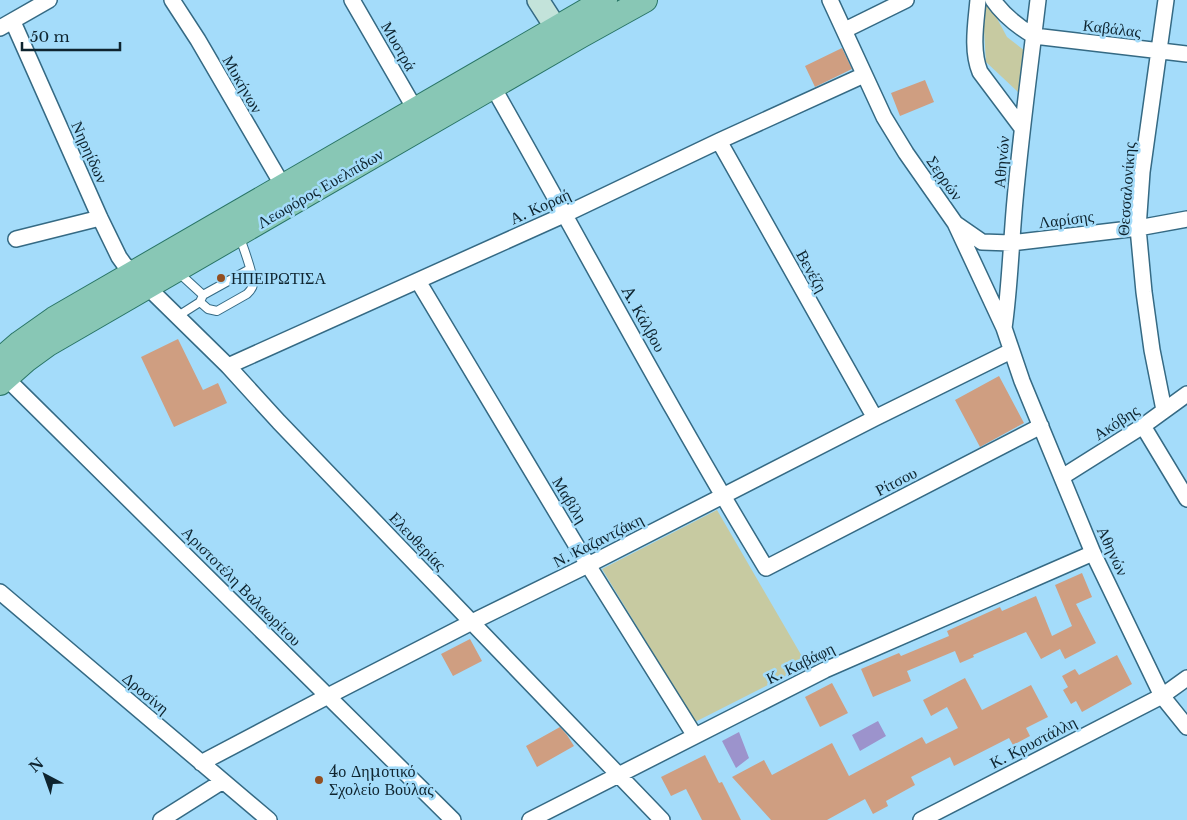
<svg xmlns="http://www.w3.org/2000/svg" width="1187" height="820" font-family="'Libre Baskerville',serif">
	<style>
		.green { fill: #c7caa1 }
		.water { fill: #9c93cc }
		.building { fill: #cf9e81 }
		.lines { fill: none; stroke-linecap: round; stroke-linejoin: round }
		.lane-casing { stroke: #356a84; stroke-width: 10 }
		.street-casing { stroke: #356a84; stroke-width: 18 }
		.secondary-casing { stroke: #356a84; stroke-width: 24 }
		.primary-casing { stroke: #297566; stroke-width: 26 }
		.lane { stroke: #fff; stroke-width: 8 }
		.street { stroke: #fff; stroke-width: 15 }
		.secondary { stroke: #c3e3da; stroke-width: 21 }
		.primary { stroke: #88c7b5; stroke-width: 24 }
		.poi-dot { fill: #934f21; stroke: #a4dcfa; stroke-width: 2 }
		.labels { text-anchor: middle; stroke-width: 5; stroke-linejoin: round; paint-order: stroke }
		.street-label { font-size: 16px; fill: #0e242f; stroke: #a4dcfa }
		.poi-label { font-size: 16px; fill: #0e242f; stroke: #a4dcfa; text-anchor: start }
	</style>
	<rect width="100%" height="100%" fill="#a4dcfa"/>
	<path class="green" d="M982 0H987L1007 37 1025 51 1020 94 986 62Z
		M717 510 807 665 695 722 602 569Z"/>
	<path class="water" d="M878 721 886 736 860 751 852 735Z
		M739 732 749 758 736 768 722 741Z"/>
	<path class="building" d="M842 48 852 69 815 87 805 66Z
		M925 80 934 102 900 116 891 93Z
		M178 339 203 390 218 383 227 403 174 427 141 357Z
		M999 376 1024 423 980 447 955 400Z
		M1082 573 1092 597 1076 604 1096 643 1065 659 1060 649 1041 659 1026 632 973 655 974 657 960 663 955 651 907 671 911 681 873 697 861 669 899 653 901 656 949 636 947 631 1000 607 1002 611 1036 596 1052 636 1072 626 1055 585Z
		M470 639 482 661 453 676 441 654Z
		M1117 655 1132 684 1082 712 1076 701 1071 704 1063 690 1068 687 1062 676 1075 669 1079 675Z
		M965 678 982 710 1031 685 1048 717 1026 728 1030 736 1013 745 1009 738 954 766 950 757 911 777 915 785 886 801 888 806 873 814 865 799 827 820H771L732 777 764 760 772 775 832 743 849 776 922 737 926 744 958 728 947 707 931 716 923 700Z
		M832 683 848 713 820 727 805 697Z
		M560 727 567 735 574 746 537 767 526 746Z
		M705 755 719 783 722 782 741 820H702L686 789 671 796 661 777Z"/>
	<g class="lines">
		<g class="lane-casing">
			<path id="lane" d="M240 237C243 248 254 274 253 284 253 288 250 291 247 294L217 311 208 309 200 302 203 295 250 269
				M179 273 203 295
				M178 316 200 302"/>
		</g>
		<g class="street-casing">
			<path id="street" d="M172 0 198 40 283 186
				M352 0 415 109
				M830 0 884 117 906 153 955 223 1004 328 1022 381 1093 553 1162 696 1187 727
				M978 0C976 23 971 50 980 72L1022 128
				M993 0C1004 16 1017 26 1034 36L1187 54
				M13 22 100 218 119 257 124 264 228 366 279 422 662 820
				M0 28 49 0
				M845 30 906 0
				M493 87C584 247 670 410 766 568L1041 426
				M719 141 875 418
				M956 224 982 242 1011 243 1138 228 1187 219
				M16 239 100 218
				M418 281 588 565 695 736
				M1004 328C1010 286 1011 243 1015 200 1021 133 1030 67 1038 0
				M228 366 566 214 719 141 864 75
				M6 378 453 820
				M1164 410 1152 350 1144 292 1138 228 1142 172 1166 0
				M1143 426 1187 499
				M1062 477 1143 426 1187 394
				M0 592 269 820
				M201 763 328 696 472 622 588 565 875 418 1011 351
				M161 820 223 781
				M530 820 825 670 1093 553
				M921 820 1162 696 1187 678"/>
		</g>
		<g class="secondary-casing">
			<path id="secondary" d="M538 0 565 42"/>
		</g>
		<g class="primary-casing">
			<path id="primary" d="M0 360 20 343 54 319 605 0
				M0 383 26 360 48 344 580 36 645 0"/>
		</g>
		<use href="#lane" class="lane"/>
		<use href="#street" class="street"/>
		<use href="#secondary" class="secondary"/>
		<use href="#primary" class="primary"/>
	</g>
	<g class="poi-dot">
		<circle cx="221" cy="278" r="5"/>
		<circle cx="319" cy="780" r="5"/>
	</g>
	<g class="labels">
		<g class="street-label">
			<text transform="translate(1112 28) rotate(7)" y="6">Καβάλας</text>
			<text transform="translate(399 46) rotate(60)" y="6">Μυστρά</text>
			<text transform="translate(243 84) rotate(60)" y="6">Μυκήνων</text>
			<text transform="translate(90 152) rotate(66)" y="6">Νηρηίδων</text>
			<text transform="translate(1001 162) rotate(-85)" y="6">Αθηνών</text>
			<text transform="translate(945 178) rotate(55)" y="6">Σερρών</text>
			<text transform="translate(320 188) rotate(-30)" y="6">Λεωφόρος Ευελπίδων</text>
			<text transform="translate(1126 189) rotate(-86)" y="6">Θεσσαλονίκης</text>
			<text transform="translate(540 206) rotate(-24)" y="6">Α. Κοραή</text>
			<text transform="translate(1066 219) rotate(-7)" y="6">Λαρίσης</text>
			<text transform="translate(812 271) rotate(61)" y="6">Βενέζη</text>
			<text transform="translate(644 319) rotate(61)" y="6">A. Κάλβου</text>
			<text transform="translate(1116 422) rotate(-33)" y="6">Ακόβης</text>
			<text transform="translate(896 481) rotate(-27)" y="6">Ρίτσου</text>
			<text transform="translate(570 500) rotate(59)" y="6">Μαβίλη</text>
			<text transform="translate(598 540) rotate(-27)" y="6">Ν. Καζαντζάκη</text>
			<text transform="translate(418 541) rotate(46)" y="6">Ελευθερίας</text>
			<text transform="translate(1113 551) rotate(65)" y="6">Αθηνών</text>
			<text transform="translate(242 586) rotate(45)" y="6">Αριστοτέλη Βαλαωρίτου</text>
			<text transform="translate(800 663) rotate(-26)" y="6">Κ. Καβάφη</text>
			<text transform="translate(146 693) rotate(40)" y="6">Δροσίνη</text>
			<text transform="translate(1033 742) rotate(-27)" y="6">Κ. Κρυστάλλη</text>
		</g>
		<g class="poi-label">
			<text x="231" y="284">ΗΠΕΙΡΩΤΙΣΑ</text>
			<text x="329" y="777">4ο Δημοτικό<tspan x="329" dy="18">Σχολείο Βούλας</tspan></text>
		</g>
	</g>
	<g transform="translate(45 775) rotate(319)" stroke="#a4dcfa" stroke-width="4" paint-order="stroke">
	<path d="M0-4L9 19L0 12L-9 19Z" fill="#0e242f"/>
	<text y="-8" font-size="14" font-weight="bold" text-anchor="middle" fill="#0e242f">N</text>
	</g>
	<path d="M22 42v8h98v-8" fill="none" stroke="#0e242f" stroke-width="2.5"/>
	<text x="30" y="42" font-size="15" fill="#0e242f" stroke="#a4dcfa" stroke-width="4" paint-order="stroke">50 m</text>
</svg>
